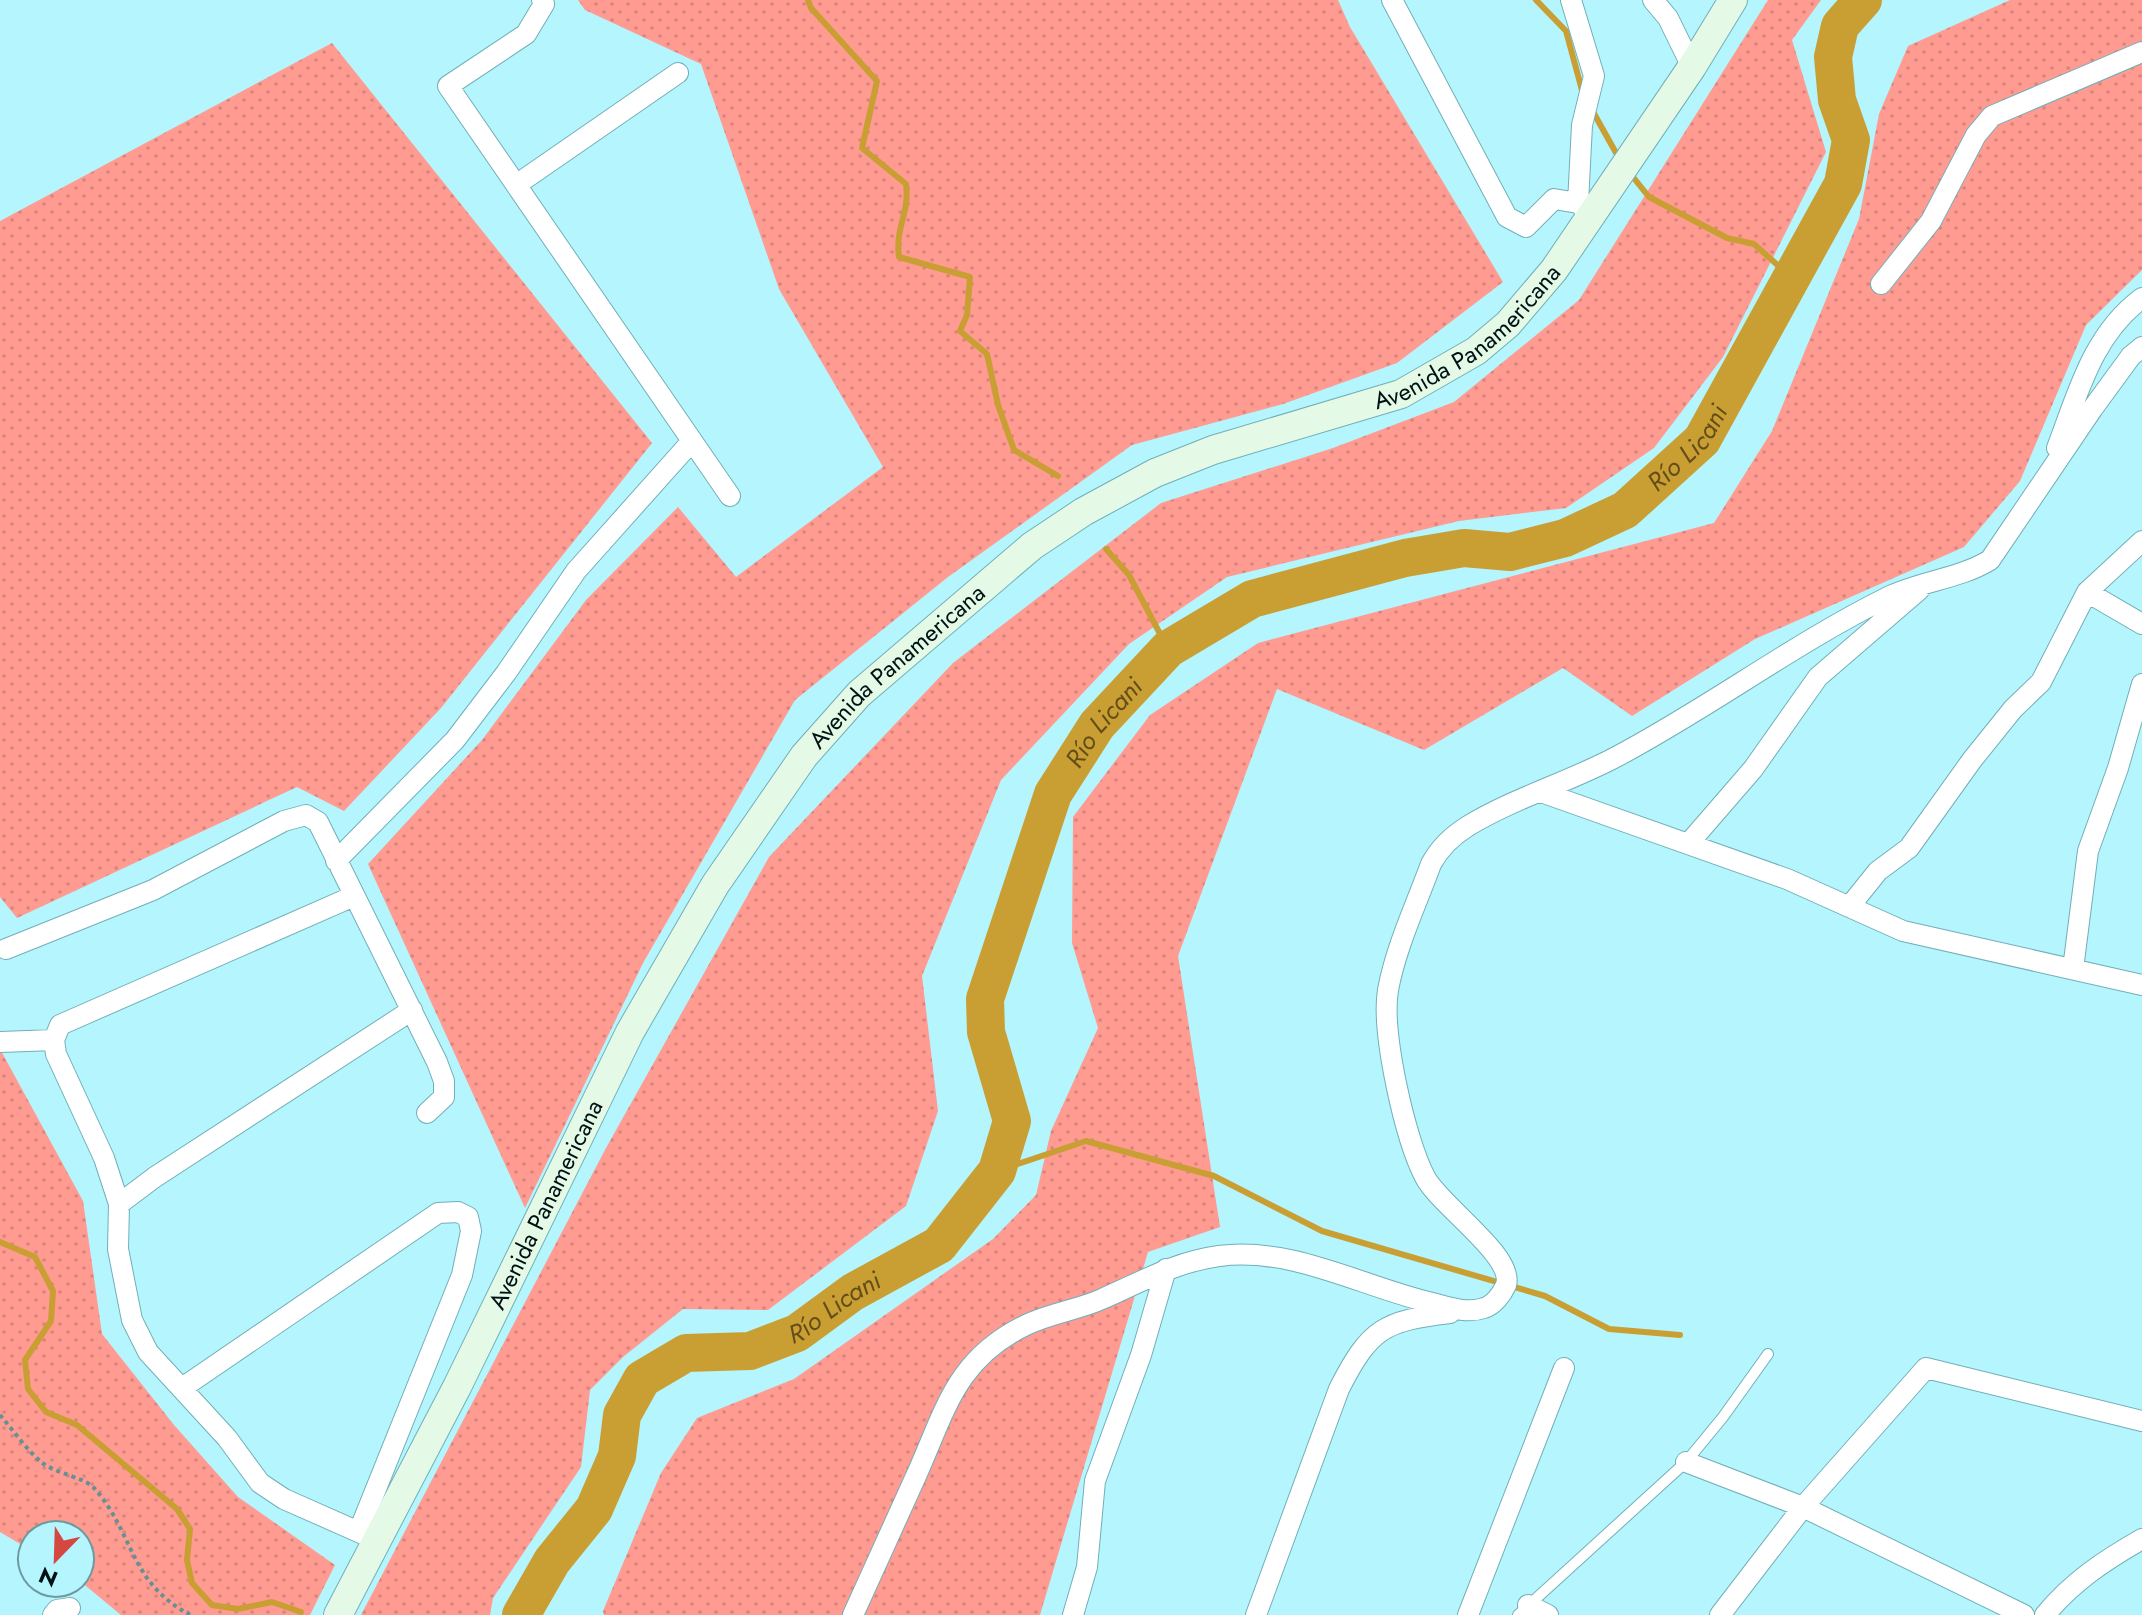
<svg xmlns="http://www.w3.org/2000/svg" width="2142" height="1615" font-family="Jost,sans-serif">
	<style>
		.grass { fill: url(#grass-dots) }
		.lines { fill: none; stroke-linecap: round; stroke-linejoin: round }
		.stream { stroke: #c99f34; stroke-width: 6 }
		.river { stroke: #c99f34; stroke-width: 38 }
		.service-casing { stroke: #71afb8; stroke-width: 12 }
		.minor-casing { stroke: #71afb8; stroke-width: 22 }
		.secondary-casing { stroke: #71afb8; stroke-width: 30 }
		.path { stroke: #659096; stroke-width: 4; stroke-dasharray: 4 4; stroke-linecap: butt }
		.service { stroke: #fff; stroke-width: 10 }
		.minor { stroke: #fff; stroke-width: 20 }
		.secondary { stroke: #e4f9e6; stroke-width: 28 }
		.labels { text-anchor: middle; stroke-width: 6; stroke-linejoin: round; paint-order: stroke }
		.street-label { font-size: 24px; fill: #001114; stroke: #b5f5fe }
		.water-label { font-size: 26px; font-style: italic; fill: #644e17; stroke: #b5f5fe }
	</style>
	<defs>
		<pattern id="grass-dots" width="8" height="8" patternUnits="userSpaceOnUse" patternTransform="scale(2)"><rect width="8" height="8" fill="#ff9b91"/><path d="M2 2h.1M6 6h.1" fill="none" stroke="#d9847c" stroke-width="1.8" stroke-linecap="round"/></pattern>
	</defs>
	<rect width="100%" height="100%" fill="#b5f5fe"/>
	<path class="grass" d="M578 0H1338L1350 27 1503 282 1397 363 1283 404 1132 445 948 577 795 700 643 963 525 1208 368 864 482 740 586 600 678 507 736 577 883 467 779 289 701 64 585 10Z
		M1768 0H1821L1792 40 1826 152 1723 357 1654 448 1566 508 1459 521 1227 577 1129 644 1001 780 922 976 938 1111 906 1206 768 1310 683 1309 623 1357 590 1390 581 1467 493 1598 490 1615H361L606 1148 769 857 953 663 1161 503 1333 448 1454 402 1579 300Z
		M2010 0H2142V270L2086 325 2020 481 1964 547 1755 639 1632 716 1563 668 1424 750 1277 689 1178 956 1220 1227 1148 1252 1040 1615H604L603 1611 661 1473 697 1418 794 1379 993 1239 1036 1195 1051 1131 1098 1028 1072 943 1073 817 1150 715 1258 643 1714 523 1772 431 1859 219 1879 114 1908 46Z
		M332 43 652 443 441 708 344 811 297 787 17 918 0 897V221Z
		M0 1049 83 1201 102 1334 174 1425 238 1497 335 1565 310 1615H121L80 1581V1535H32V1551L0 1532Z"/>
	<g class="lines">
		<path class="stream" d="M808 0 811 8 877 81 862 148 906 184C910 213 895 226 899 257L970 277 967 315 960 331 987 354 998 405 1014 450 1058 476
			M1536 0 1566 31 1583 94
			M1592 110 1620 160
			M1629 172 1649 197 1727 238 1754 244 1793 279
			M1106 549 1129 575 1168 649
			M997 1171 1086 1141 1214 1176 1322 1231 1545 1296 1609 1329 1680 1335
			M0 1242 35 1257 53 1291 51 1321 25 1360 28 1389 46 1412 77 1425 177 1509 190 1529 187 1560 192 1583 212 1605 238 1609 272 1602 301 1612"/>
		<path class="river" id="s1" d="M521 1615 552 1561 594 1509 617 1456 622 1415 642 1379 686 1353 750 1351 797 1333 853 1292 939 1245 997 1171 1012 1121 986 1032 985 999 1053 794 1097 725 1168 649 1252 599 1405 558 1464 548 1510 552 1565 538 1625 510 1702 440 1843 184 1851 140 1837 100 1833 57 1840 26 1863 0"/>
		<g class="service-casing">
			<path id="service" d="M1518 1615 1686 1462 1723 1417 1768 1354"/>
		</g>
		<g class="minor-casing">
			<path id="minor" d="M542 0 544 4 526 34 448 86 730 496
				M1392 0 1507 217 1526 227 1554 199 1578 203 1593 216
				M1571 0 1594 76 1582 125 1578 203
				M1653 0 1668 18 1692 67
				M516 185 678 73
				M1881 284 1931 221 1976 135 1992 116 2142 52
				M2057 448C2078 393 2093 334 2142 298
				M2087 592 2142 624
				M1541 792 1787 879 1903 931 2142 985
				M1689 843 1753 769 1818 677 1919 590
				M336 861 455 740 506 673 576 571 692 441
				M354 896 60 1025 54 1040 56 1054 104 1158 119 1204 118 1249 132 1320 148 1352 227 1438 260 1483 284 1499 379 1541
				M1849 907 1878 871 1909 848 1972 760 2013 709 2041 682 2087 592 2142 541
				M6 949 153 890 284 821 306 815 318 822 437 1062 444 1081V1097L427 1113
				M2073 969 2088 851 2118 768 2142 684
				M0 1042 54 1040
				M119 1204 155 1177 412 1010
				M182 1388 438 1213 458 1212 468 1217 471 1231 462 1275 359 1531
				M1686 1462 1803 1507 2024 1615
				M1528 1605 1548 1615
				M53 1615 57 1610 70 1608
				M853 1615C874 1569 895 1522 916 1476 945 1412 955 1359 1026 1325 1050 1313 1078 1310 1102 1299 1141 1282 1175 1262 1219 1256 1291 1246 1363 1287 1432 1303 1448 1307 1467 1314 1484 1308 1494 1305 1502 1294 1506 1285 1515 1256 1439 1205 1425 1177 1405 1139 1381 1032 1388 990 1396 947 1416 905 1431 864 1440 847 1452 836 1468 826 1514 798 1569 782 1616 757 1709 708 1793 644 1888 597 1921 581 1959 579 1990 560L2093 408 2131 356 2142 347
				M1073 1615 1087 1567 1095 1481 1141 1355 1166 1269
				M1256 1615 1339 1389C1370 1328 1384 1321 1450 1313
				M1468 1615 1564 1368
				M1720 1615 1803 1507 1926 1368 2142 1421
				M2045 1615C2072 1582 2105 1560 2142 1539"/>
		</g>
		<g class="secondary-casing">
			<g id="secondary">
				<path id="s2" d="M338 1615 457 1387 630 1032 715 885 804 756 859 694 1032 546 1083 512 1155 473 1213 450 1401 394 1476 351 1508 324 1554 270 1692 67 1733 0"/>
			</g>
		</g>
		<path class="path" d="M0 1415C13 1430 26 1449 41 1462 56 1474 85 1477 95 1489 135 1535 128 1581 190 1615"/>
		<use href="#service" class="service"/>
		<use href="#minor" class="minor"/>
		<use href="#secondary" class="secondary"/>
	</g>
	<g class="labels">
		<g class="street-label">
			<text dy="8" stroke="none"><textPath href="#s2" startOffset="1778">Avenida Panamericana</textPath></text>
			<text dy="8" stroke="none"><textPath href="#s2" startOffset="1108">Avenida Panamericana</textPath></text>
			<text dy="8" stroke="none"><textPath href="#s2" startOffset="460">Avenida Panamericana</textPath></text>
		</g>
		<g class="water-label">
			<text dy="9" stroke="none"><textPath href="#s1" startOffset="1850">Río Licani</textPath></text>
			<text dy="9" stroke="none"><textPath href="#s1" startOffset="1178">Río Licani</textPath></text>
			<text dy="9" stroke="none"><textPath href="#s1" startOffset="480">Río Licani</textPath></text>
		</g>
	</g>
	<g transform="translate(56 1559) rotate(203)"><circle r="38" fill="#b5f5fe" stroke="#6d9aa0" stroke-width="2"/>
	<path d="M0-6L14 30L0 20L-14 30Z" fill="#d54741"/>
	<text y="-12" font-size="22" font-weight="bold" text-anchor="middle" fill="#001114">N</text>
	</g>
</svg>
